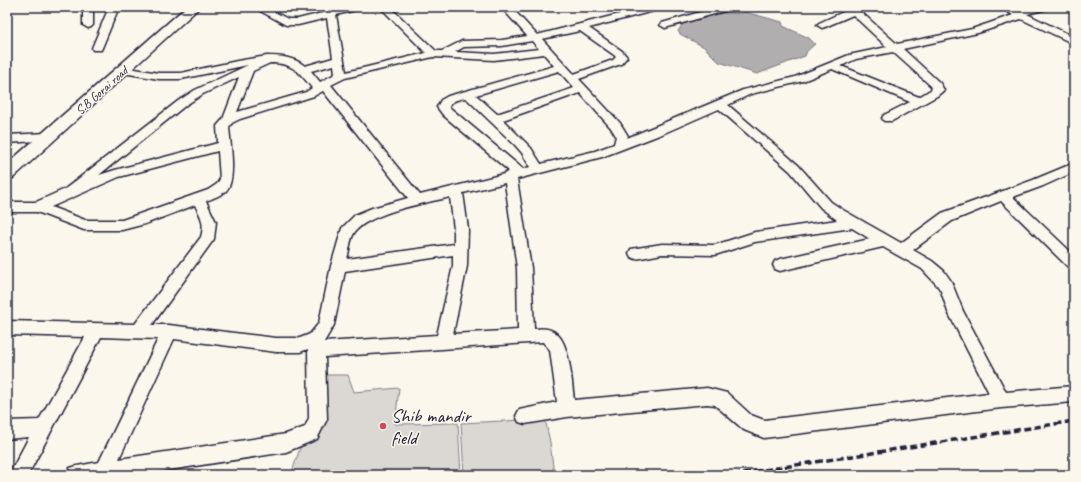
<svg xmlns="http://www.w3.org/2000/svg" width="1081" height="482" font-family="Caveat,sans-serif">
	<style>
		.green { fill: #dbd8d3; stroke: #7e7d87 }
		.water { fill: #b1aeb0; stroke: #787681 }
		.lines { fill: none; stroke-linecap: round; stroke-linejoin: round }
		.street-casing { stroke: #22223b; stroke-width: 3 }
		.secondary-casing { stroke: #22223b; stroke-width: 3 }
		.street { fill: #fbf7ec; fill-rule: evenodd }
		.secondary { fill: #fbf7ec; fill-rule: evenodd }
		.rail { stroke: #22223b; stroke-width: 3.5; stroke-dasharray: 7 3.5; stroke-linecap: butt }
		.poi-dot { fill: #d1495b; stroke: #fbf7ec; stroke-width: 1.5 }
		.labels { text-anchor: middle; stroke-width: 3; stroke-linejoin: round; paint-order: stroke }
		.far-street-label { font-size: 13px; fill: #22223b; stroke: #fbf7ec }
		.near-poi-label { font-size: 19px; fill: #22223b; stroke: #fbf7ec; text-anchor: start }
	</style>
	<rect width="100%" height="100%" fill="#fbf7ec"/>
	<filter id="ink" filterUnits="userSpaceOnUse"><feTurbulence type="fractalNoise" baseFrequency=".025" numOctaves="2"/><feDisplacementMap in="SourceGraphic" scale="8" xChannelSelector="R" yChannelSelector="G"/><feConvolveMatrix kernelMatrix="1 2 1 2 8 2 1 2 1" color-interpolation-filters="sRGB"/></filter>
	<g filter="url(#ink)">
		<path class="green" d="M319 375H348L354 392 399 388 395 424 458 423 461 475H291L307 427Z
			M545 419 550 442 554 475H464L461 423Z"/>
		<path class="water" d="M745 12 782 22 783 26 809 38 815 44 807 51 805 56 757 74 719 62 704 47 680 34 678 31 684 22C695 18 705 15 716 13 726 12 736 15 745 12Z"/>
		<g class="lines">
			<g class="street-casing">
				<path id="street" d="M83 7H93V25L91 27 88 28 83 25Z
					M109 7H119L102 48 101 50H93L92 48Z
					M253 7H265L288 19H298L346 7H362L360 9 336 15 346 72 426 53 380 7H390L436 51H442L462 41 502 40 527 36 501 7H511L537 35 647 7H663L661 9 589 28 622 51 627 57 621 64 579 79 620 123 628 136 627 138 743 90 795 77 849 55 887 47 853 15 825 27 822 28 817 25 819 23 854 7H867L860 11 897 44 972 29 1013 15 999 7H1011L1019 11 1033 7H1049L1047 9 1027 14 1074 37V44L1021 19 978 33 903 49 940 83 944 90 937 96 892 121H884L882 118 884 115 910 102 832 69 803 81 751 94 728 105 798 165 831 202 843 210 901 243 942 213 1033 180 1074 163V172L1043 186 1013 197 1074 255V270L1069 268 1001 201 952 221 913 250 932 261 944 271 951 281 963 311 1006 392 1074 386V402L1001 408 764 438 744 430 715 405 707 404 567 417 525 424 519 422 516 416 519 410 557 402 550 350 543 342 325 357 327 419 317 439 286 452 137 475H68L70 468 77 466 99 462 158 339 101 337 28 475H9L29 437 7 439V421L39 420 85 337 7 335V321L135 324 201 237C205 224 201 216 195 205L145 224 122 230H84L37 212H7V202H36L65 189 178 101 195 90 248 65 181 79H159L123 73 118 70 119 68 123 67 159 73H181L237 61 267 56C281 56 294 57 305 66L333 58 327 18 298 25H286ZM580 31 614 55 616 57 613 60 574 74 542 39ZM532 41 539 49 494 54 455 52 464 47 502 46ZM893 52 931 86 932 89 919 97 841 66 856 59ZM544 54 554 66 448 96 441 100 437 107 443 115 509 171 504 174 420 195 331 85 345 78 433 57 494 60ZM270 63C292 63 299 71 312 88L306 92 237 112 253 71ZM334 65 335 74 320 82 311 71ZM559 71 574 88 497 114 476 95ZM239 77 223 119 217 126 218 143 115 170 99 175 186 105 203 94ZM323 91 408 198 372 208 355 215 342 228 331 266 319 323 310 334 300 338H276L169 325H152L214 239 216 222 206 201C213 198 220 196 226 191 237 180 230 142 229 127L232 123 240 119 314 96ZM580 93 611 128 616 136 614 144 595 151 541 164 531 148 503 120ZM466 98 515 145 522 153 530 167 523 169 449 107C451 100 460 99 466 98ZM719 109 790 171 821 208 837 220 755 232 715 245 662 244 631 249 629 253 631 257 636 259 662 254 715 255 755 242 852 228 870 239 780 259 775 261 773 265 775 269 780 271 883 247 922 269 937 285 941 291 948 312 989 393 764 420 751 415 727 393 707 388 574 400C572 384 570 345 557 334 551 328 542 328 534 329L531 268 517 179 602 157 662 134ZM218 151 220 179 217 184 208 190 122 220H85L51 207 119 177ZM505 183 517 268 518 330 453 334 467 266 468 229 463 193ZM450 197 454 229V244L347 259C349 252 350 241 353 235 364 213 427 203 450 197ZM453 255V266L437 335 324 342 334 325 345 271ZM174 339 276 352H300L308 349 309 418 305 427 286 434 119 459Z
					M718 7H734L732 9 665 28 660 25 662 23Z
					M48 133 52 134 54 137 52 140 7 143V135Z"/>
			</g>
			<g class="secondary-casing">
				<path id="secondary" d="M186 7H200L13 178 7 180V164Z"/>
			</g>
			<use href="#street" class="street"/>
			<use href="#secondary" class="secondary"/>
			<path class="rail" d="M733 475 1074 421"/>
		</g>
	</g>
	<circle class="poi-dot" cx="383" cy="426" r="4"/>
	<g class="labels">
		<g class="far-street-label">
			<text transform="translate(101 90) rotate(-42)" y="5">S.B Gorai road</text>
		</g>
		<g class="near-poi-label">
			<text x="391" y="422">Shib mandir<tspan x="391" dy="22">field</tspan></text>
		</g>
	</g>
	<rect width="1081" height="482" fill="none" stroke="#fbf7ec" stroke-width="24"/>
	<rect x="12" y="12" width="1057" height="458" fill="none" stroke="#22223b" stroke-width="1.5" filter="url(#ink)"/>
</svg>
